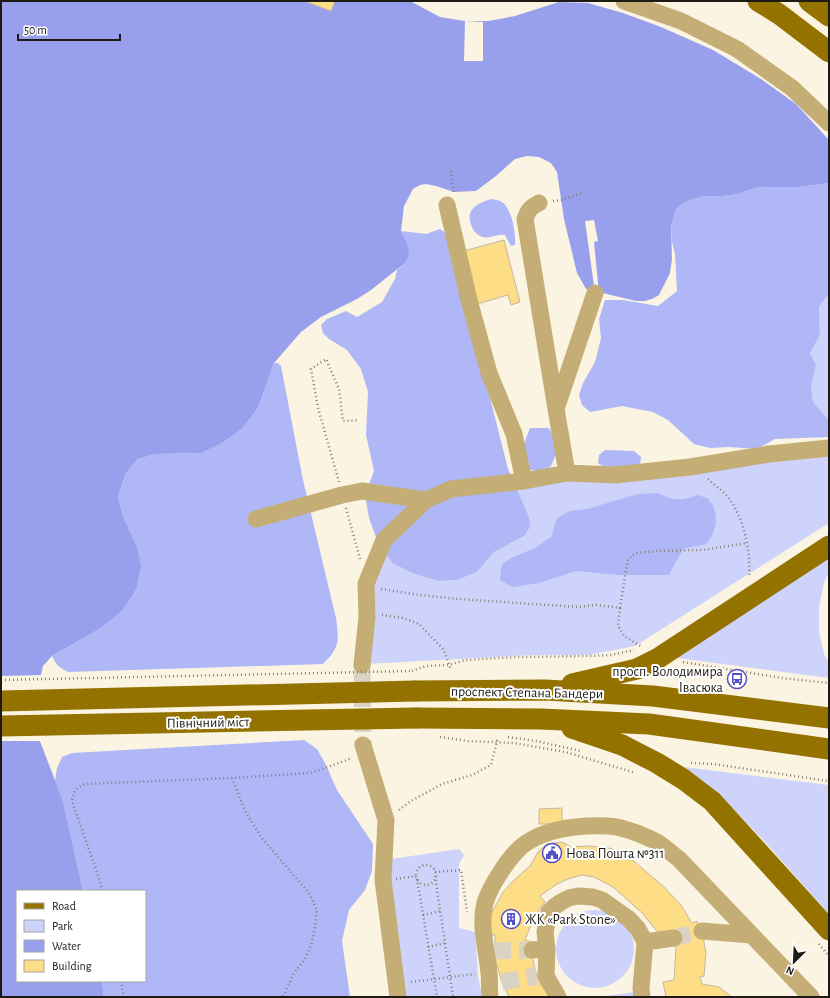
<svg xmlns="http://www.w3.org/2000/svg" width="830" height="998" font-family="'Alegreya Sans',sans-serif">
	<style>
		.green { fill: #cdd3fa }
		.forest { fill: #afb7f6 }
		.water { fill: #98a0ed }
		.pier { fill: #fbf4e2 }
		.building { fill: #fedd87; stroke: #bfb8a8 }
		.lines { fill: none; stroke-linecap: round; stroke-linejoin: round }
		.minor-tunnel { stroke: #dad3c3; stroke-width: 17; stroke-dasharray: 17 8; stroke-linecap: butt }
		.path { stroke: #858075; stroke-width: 2.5; stroke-dasharray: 1 3; stroke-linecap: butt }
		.minor { stroke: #c4ae76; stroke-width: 17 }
		.major { stroke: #937200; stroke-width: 21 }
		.path-bridge { stroke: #858075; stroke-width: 2.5; stroke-dasharray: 1 3; stroke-linecap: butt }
		.major-bridge { stroke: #937200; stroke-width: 21 }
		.labels { text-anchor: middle; stroke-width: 4; stroke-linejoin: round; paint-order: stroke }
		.poi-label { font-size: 14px; fill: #1d1a14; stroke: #fff; text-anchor: start }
		.street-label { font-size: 14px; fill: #1d1a14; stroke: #fff }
	</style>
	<rect width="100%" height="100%" fill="#fbf4e2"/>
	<path class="green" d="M829 293V420L813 402 811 387 816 365 810 353 820 335 819 307Z
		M829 453V523L635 646 589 655H533L366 664 371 588 383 548 392 563 412 573 438 581 457 580 477 572 494 552 524 536 529 517 514 485 567 476Z
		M829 555V572L824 582 819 608V632L824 654 829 662V678L677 658Z
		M684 767 829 785V914L765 842 716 791Z
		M459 849 464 855 459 864V928L475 932 478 976 482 997H401L385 877 391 859Z
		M556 949a39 39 0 1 1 78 0a39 39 0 1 1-78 0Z
		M635 992V997H599Z"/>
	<path class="forest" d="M829 183V293L819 307 820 335 810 353 816 365 811 387 813 402 829 420V437L775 439 757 449 729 447 710 448 694 444 668 420 653 412 622 406 590 412 582 405 579 395 583 383 595 362 601 338 599 319 605 300H623L658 306 677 291 675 254 672 242 671 225 677 208 687 201 705 196H723L739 194 754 188 767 187H799Z
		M492 199C495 200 499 200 502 202 512 209 516 234 515 245L511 246 505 235C497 234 490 239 483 237 479 236 475 233 473 229 463 211 476 203 492 199Z
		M440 229 449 235 508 469 529 517 530 527 524 536 494 552 477 572 457 580 438 581 412 573 392 563 376 537 369 518 365 495 374 471 366 435 368 392 361 369 347 350 329 339 323 333 321 325 327 319 346 311 357 317 382 302 395 279 397 270 405 263 407 243 401 231 426 234Z
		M274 363H278L281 366 303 480 336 618C339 641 340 647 323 664L68 672C60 668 56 665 52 656L101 628 122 611 136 590 137 547 123 516 118 496 126 473 138 459 156 454 202 453 222 443 242 429 258 408Z
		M530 428H549L558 445 557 452 551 466 542 472 527 469 523 446Z
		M605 450 634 451 641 457 640 464 607 469 598 463 599 455Z
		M657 493C674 500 679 502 698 495 700 496 704 497 707 498 720 508 718 535 705 544 701 546 689 547 683 549L669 575H618L576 571 539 583 513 587 500 580 502 564 511 558 535 548 551 537 557 518 570 511 587 509 638 494Z
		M304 740 317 749 326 765 337 790 373 844 372 871 365 890 349 910 342 941 350 997H104L102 981H145V891H83L63 801 55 781 57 768 62 757 72 753Z"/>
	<path class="water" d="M1 1H410L440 17 465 21H489L515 16 559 2 588 3 623 13 661 27 713 50 761 79 796 104 829 140V183L799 187H767L754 188 739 194 723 196H705L687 201 677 208 671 225 672 259 670 273 659 295 652 299 645 301H636L586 289 577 273 564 219 557 172 551 163 539 157 527 156 515 159 496 176 476 191 454 192 436 186 426 184 420 185 413 189 404 206 401 231 407 243 409 254 405 263 371 290 357 299 321 317 301 332 274 363 258 408 242 429 222 443 202 453 156 454 138 459 126 473 118 496 123 516 137 547 141 566 136 590 122 611 101 628 52 656 43 666 36 695 38 736 63 801 83 891H17V981H102L104 997H1Z"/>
	<path class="pier" d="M465 21 483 22V61H464Z
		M594 220 598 241 594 242 599 293H595L585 221Z
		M43 675 38 695 40 736 42 741H1V676Z"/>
	<path class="building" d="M304 1H335L331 11Z
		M504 240 520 302 511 305 508 295 474 305 460 252Z
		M562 808V824H539V809Z
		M561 842 566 844 571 847 588 846 605 847 623 852 663 886 681 905 692 923 697 921 702 931 706 953 704 976 700 977 702 984 719 987 732 997H666L663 982 674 980 676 947 660 935 642 913 613 887 594 877 582 875 568 879 557 884 540 896 545 902 534 917 525 940 533 942V960L535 969 541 985H543L549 997H509L502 982 495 959V935L488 934 490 916 503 892 514 880 530 866 538 852 547 844Z"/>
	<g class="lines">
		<path class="minor-tunnel" d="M362 665 363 745
			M674 938 702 931
			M494 951 532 950
			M502 982 537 976"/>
		<path class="path" d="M451 171 454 193
			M553 201 561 200 583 193
			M708 479C714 485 722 490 727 496 744 516 751 552 749 577
			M339 482 318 408 311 369 326 359 339 389 343 421 359 420
			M346 508 360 559
			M381 589 420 595 459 599 578 607 596 605 620 608 618 626 624 636 642 647
			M620 608 628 559 636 553 657 551 703 550 747 543
			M382 615 403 618 419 624 444 650 451 670
			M683 662 782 678 829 683
			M412 671 426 666 449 665 465 660 518 657 588 656 611 655 634 650
			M440 737 468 741 514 743 565 752 636 773
			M508 737 536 741 581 751
			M691 763 713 764 829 781
			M232 778 245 811 261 837 309 893 317 910 315 927 312 943 305 959 294 973 283 997
			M399 810 411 801 442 784 472 775 491 765 498 737
			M416 875a10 10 0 1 1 20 0a10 10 0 1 1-20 0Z
			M435 872 461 870 467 912
			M435 876 453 997
			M396 879 416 876
			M417 879 437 997
			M102 891 100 881 72 801C73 792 76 788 85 784L232 778 310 773 328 767 352 758
			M423 915 441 911
			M819 944 829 956
			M428 947 445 943
			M121 981 124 997
			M411 982 475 974"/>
		<path class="minor" d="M624 1 681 21 737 49 792 88 829 123
			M539 203C531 207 528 210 525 219L556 409
			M447 205 469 300 489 373 514 434 524 481
			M567 473 556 409 595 293
			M256 519 342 495 362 491 426 500
			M362 665 367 617 366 584 384 540 426 500 451 489 524 481 567 473 614 475 690 467 769 454 829 448
			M363 745 386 820 383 880 398 997
			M702 931 752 935
			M532 950 547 949
			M490 997C489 989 490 981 489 973 487 950 479 926 485 903 490 886 511 853 526 843 549 828 581 825 608 826 624 827 643 835 657 842 665 847 672 854 679 859L811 997
			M558 997 546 976 547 949 545 932 549 912 554 907 561 902 569 898 578 896 593 897 602 900 629 919 638 929 645 942 674 938
			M642 997 641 988 645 942"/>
		<path class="major" d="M758 1 779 14 829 52
			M809 1 829 16
			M572 684 637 669 657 659 829 546
			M415 691 545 690 653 696 829 718
			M416 718 541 719 649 724 829 749
			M572 728 622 745 657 763 683 779 712 801 829 930"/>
		<path class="path-bridge" d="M1 680 412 671"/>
		<path class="major-bridge" d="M1 701 415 691
			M1 726 416 718"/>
	</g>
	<defs>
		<g id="bus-ring" transform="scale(1)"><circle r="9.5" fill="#fff" stroke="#5150c7" stroke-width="1.5"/><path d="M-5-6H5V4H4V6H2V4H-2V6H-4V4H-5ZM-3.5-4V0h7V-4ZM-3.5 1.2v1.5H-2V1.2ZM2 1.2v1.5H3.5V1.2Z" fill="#5150c7"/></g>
		<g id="civic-ring" transform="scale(1)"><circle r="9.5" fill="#fff" stroke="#5150c7" stroke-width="1.5"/><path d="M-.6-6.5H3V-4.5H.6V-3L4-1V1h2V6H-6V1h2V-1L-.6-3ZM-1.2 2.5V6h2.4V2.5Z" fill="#5150c7"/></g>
		<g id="building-ring" transform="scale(1)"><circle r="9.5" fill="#fff" stroke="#5150c7" stroke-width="1.5"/><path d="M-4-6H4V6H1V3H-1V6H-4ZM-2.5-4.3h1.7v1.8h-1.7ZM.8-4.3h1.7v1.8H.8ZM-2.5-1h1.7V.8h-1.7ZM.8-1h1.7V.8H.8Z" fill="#5150c7"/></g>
	</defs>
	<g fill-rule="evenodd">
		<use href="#bus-ring" x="737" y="679"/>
		<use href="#civic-ring" x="552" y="853"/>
		<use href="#building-ring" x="511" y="919"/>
	</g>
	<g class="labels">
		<g class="poi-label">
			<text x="723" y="676" text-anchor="end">просп. Володимира<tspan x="723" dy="16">Івасюка</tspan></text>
			<text x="566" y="858">Нова Пошта №311</text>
			<text x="525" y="924">ЖК «Park Stone»</text>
		</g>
		<g class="street-label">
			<text transform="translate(527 692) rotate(1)" y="5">проспект Степана Бандери</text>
			<text transform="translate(208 722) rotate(-1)" y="5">Північний міст</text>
		</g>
	</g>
	<rect width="830" height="998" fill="none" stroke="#1d1a14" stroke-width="4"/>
	<rect x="16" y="890" width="130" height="92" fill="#ffffff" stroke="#a5a3a1"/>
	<rect x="24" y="903" width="20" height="6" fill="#937200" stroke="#a5a3a1"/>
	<text x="52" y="910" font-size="12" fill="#1d1a14">Road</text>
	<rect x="24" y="920" width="20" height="12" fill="#cdd3fa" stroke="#a5a3a1"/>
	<text x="52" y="930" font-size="12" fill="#1d1a14">Park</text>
	<rect x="24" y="940" width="20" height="12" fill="#98a0ed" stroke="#a5a3a1"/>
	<text x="52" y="950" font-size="12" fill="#1d1a14">Water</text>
	<rect x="24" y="960" width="20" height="12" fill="#fedd87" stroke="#a5a3a1"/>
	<text x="52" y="970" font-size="12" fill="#1d1a14">Building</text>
	<g transform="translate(794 962) rotate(204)" stroke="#ffffff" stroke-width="3" paint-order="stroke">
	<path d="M0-3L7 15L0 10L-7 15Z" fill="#1d1a14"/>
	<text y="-6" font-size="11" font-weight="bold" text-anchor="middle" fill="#1d1a14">N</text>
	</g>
	<path d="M18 34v6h102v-6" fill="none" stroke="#1d1a14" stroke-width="2"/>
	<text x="24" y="34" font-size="12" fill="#1d1a14" stroke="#ffffff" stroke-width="3" paint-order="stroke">50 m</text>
</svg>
